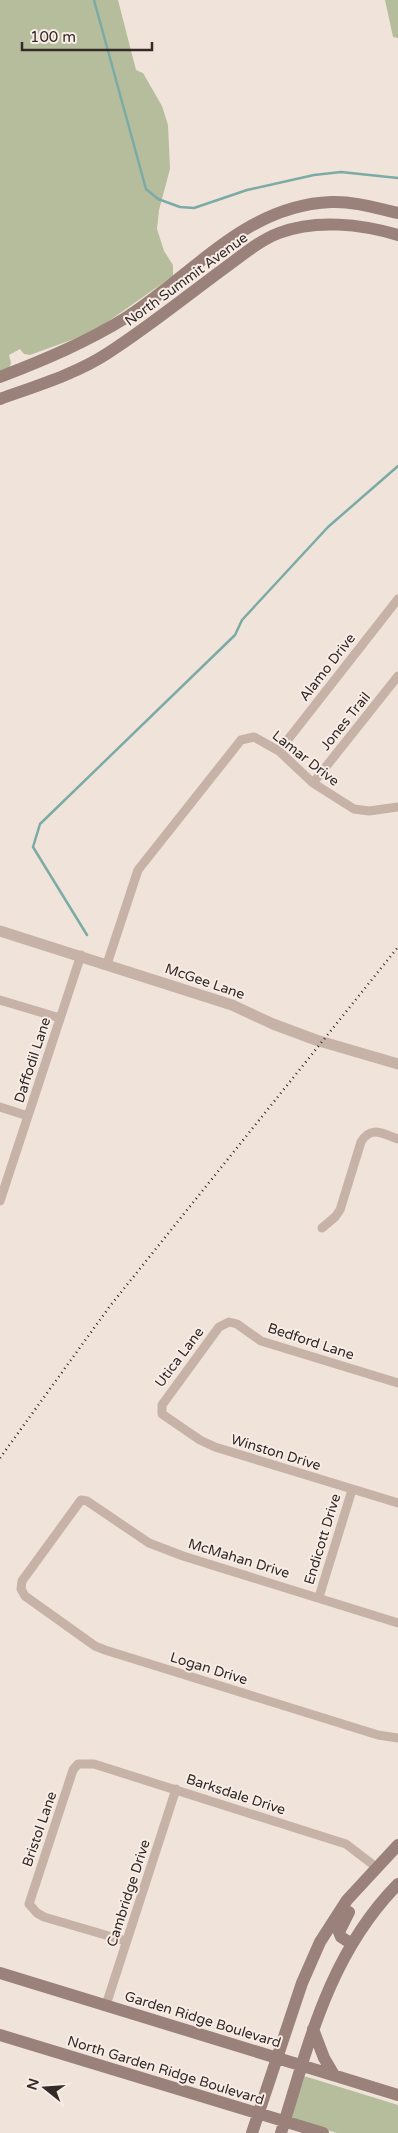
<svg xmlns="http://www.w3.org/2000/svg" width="398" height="2133" font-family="'Varela Round',sans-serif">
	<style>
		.green { fill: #b6bd9c }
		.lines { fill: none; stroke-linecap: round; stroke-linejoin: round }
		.stream { stroke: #7baba6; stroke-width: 2.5 }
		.minor { stroke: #c7b2a7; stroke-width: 9 }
		.tertiary { stroke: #c7b2a7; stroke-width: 11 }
		.secondary { stroke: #9a8179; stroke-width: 12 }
		.rail { stroke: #342a27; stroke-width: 2.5; stroke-dasharray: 1 4; stroke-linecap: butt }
		.labels { text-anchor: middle; stroke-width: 4; stroke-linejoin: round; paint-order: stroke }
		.street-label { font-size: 14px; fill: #342a27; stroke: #f8ede6 }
	</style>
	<rect width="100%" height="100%" fill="#f0e3da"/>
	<path class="green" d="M0 0H118L136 70 143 73 162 106 168 125 170 169 159 210 157 229 164 251 173 265V276L93 332 30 355 24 354 20 349 9 355 11 363 9 370 0 373Z
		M385 0H398V38L393 37Z
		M304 2076 398 2105V2133H337L291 2119Z"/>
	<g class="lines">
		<path class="stream" d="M94 0 146 189 158 199 180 207 194 208 247 190 314 175 341 172 398 178
			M87 935 33 847 40 824 235 635 242 620 328 527 398 466"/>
		<path class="minor" d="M279 751 398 599
			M313 783 398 676
			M107 964 138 870 241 740 254 737 279 751 313 783 354 809 369 811 398 807
			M0 1000 60 1018
			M0 1107 28 1116
			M0 1201 81 955
			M322 1228 335 1217 340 1210 361 1142C371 1125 383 1134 398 1139
			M398 1383 261 1341 237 1324 229 1322 219 1327 162 1405V1414L200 1440 215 1447 398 1503
			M319 1597 352 1490
			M398 1623 183 1556 149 1543 87 1501 81 1500 22 1581 21 1589 25 1596 95 1646 105 1650 378 1735 398 1738
			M126 1941 44 1917 37 1913 29 1904 73 1770 78 1764H94L346 1844 376 1867
			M106 2005 176 1789"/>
		<path class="tertiary" d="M0 931 232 1005 273 1024 316 1040 398 1064"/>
		<path class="secondary" d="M0 377C44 360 87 342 127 317 193 275 246 205 331 202 353 201 376 208 398 213
			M0 399C36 386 76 374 108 353 147 328 184 298 222 270 239 258 258 241 279 233 316 219 361 224 398 235
			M349 1912 339 1932 341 1937 352 1944
			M0 1973 398 2095
			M313 2029 324 2058 334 2075
			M0 2035 323 2133
			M252 2133 302 1983 320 1942 347 1900 398 1845
			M281 2133C309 2043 329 1954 398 1884"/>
		<path class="rail" d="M0 1458 110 1306 398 947"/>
	</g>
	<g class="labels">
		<g class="street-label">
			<text transform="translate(186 279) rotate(-36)" y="5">North Summit Avenue</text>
			<text transform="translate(327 667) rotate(-52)" y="5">Alamo Drive</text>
			<text transform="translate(345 721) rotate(-51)" y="5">Jones Trail</text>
			<text transform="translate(306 758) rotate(38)" y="5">Lamar Drive</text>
			<text transform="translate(205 981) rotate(19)" y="5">McGee Lane</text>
			<text transform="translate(32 1060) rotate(-72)" y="5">Daffodil Lane</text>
			<text transform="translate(311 1341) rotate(18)" y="5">Bedford Lane</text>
			<text transform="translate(179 1357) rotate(-53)" y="5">Utica Lane</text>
			<text transform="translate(276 1452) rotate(17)" y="5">Winston Drive</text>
			<text transform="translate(322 1539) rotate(-73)" y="5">Endicott Drive</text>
			<text transform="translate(239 1558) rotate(17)" y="5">McMahan Drive</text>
			<text transform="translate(209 1668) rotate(17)" y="5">Logan Drive</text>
			<text transform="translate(236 1794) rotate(18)" y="5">Barksdale Drive</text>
			<text transform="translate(39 1829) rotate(-71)" y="5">Bristol Lane</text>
			<text transform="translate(128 1893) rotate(-72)" y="5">Cambridge Drive</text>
			<text transform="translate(203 2019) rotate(17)" y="5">Garden Ridge Boulevard</text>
			<text transform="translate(166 2070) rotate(17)" y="5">North Garden Ridge Boulevard</text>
		</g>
	</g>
	<g transform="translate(45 2088) rotate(287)" stroke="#f8ede6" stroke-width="4" paint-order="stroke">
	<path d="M0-4L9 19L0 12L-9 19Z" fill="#342a27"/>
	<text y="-8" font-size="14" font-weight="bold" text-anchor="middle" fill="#342a27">N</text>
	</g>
	<path d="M22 42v8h130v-8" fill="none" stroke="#342a27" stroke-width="2.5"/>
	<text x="30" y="42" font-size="15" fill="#342a27" stroke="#f8ede6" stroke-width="4" paint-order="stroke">100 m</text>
</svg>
